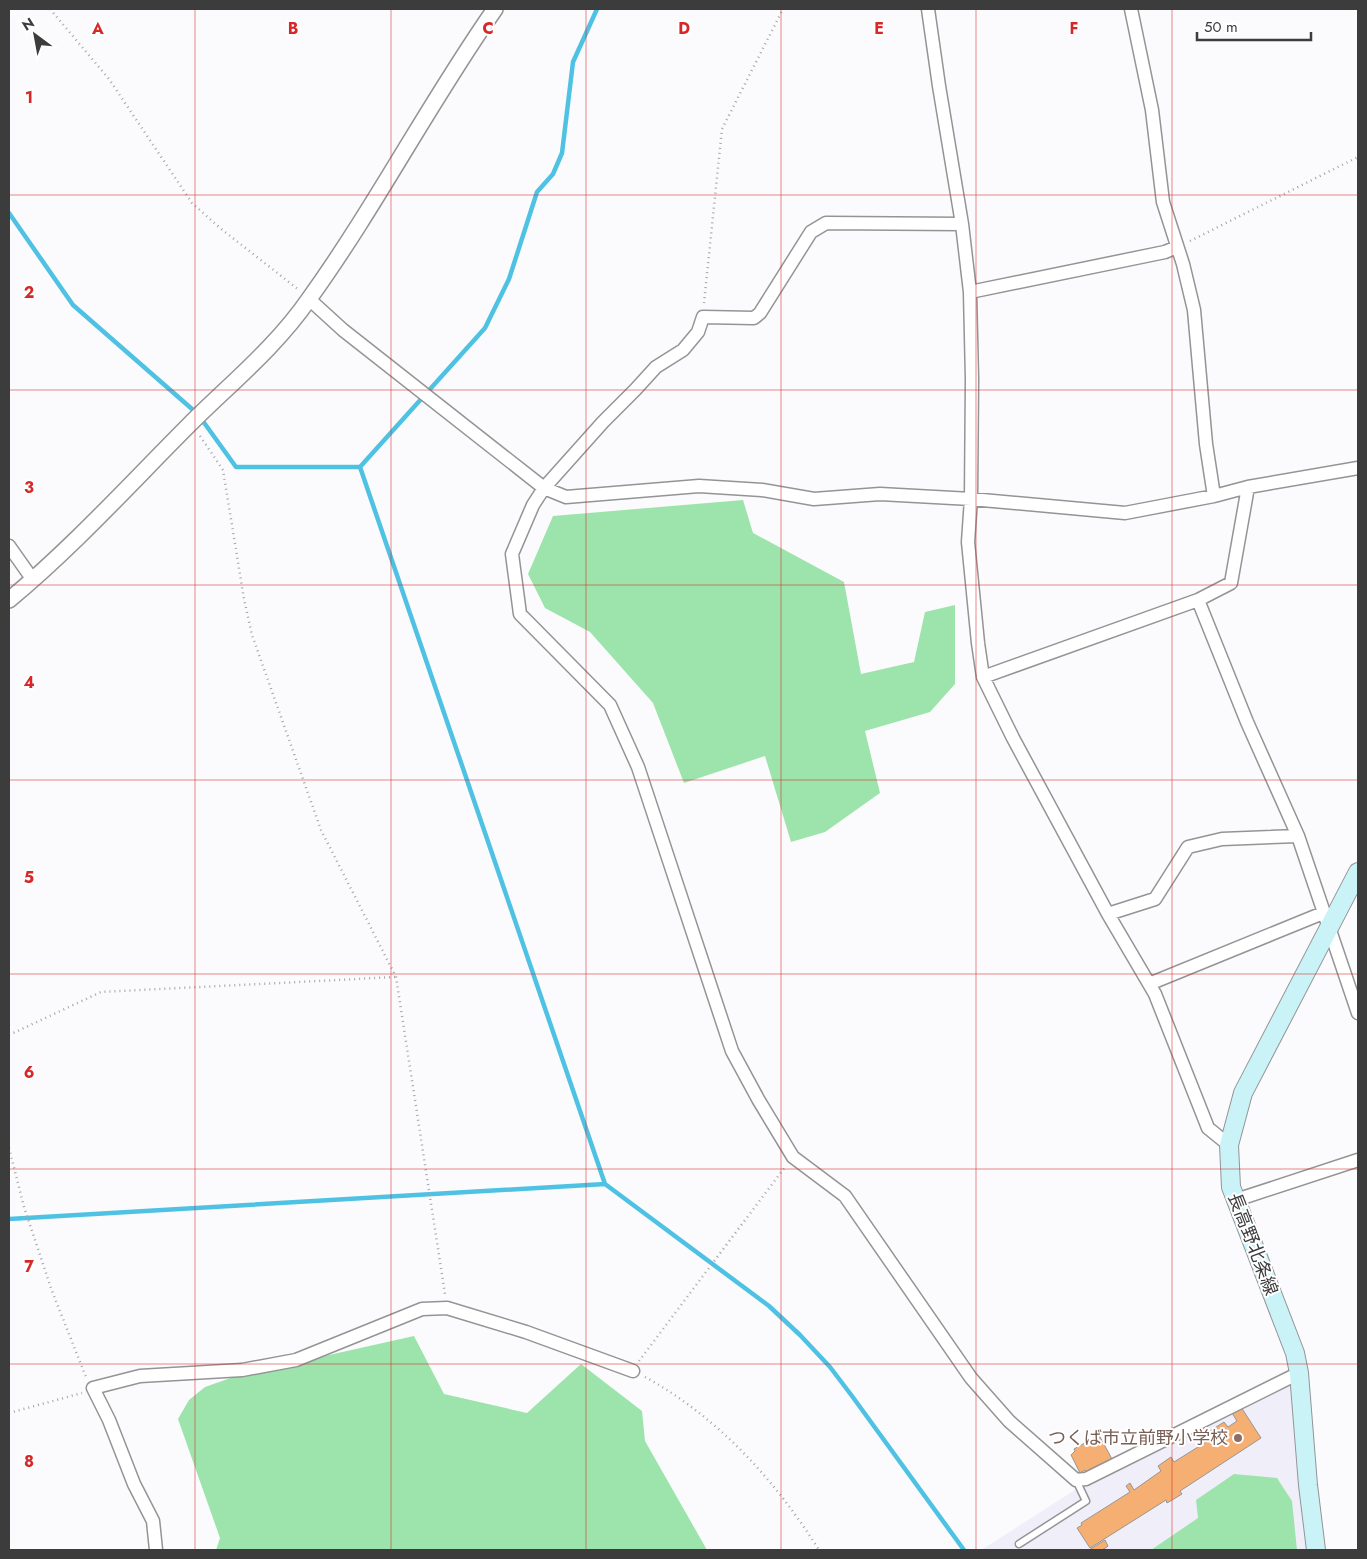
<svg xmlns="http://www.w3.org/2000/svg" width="1367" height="1559" font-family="Jost,'Noto Sans JP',sans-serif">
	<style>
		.built { fill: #f0eff9 }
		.green { fill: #9ce4ab }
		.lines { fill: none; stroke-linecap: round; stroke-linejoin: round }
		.stream { stroke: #4fc2e3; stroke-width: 4.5 }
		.building { fill: #f6af73; stroke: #979694 }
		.service-casing { stroke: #949496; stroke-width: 9 }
		.minor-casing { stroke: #949496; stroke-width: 15 }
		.tertiary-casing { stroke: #949496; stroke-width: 18 }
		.secondary-casing { stroke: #949496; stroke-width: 20 }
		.path { stroke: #a5a5a6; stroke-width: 2.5; stroke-dasharray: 1 4; stroke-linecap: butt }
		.service { stroke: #fff; stroke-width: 6 }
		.minor { stroke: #fff; stroke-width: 12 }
		.tertiary { stroke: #fff; stroke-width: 15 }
		.secondary { stroke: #c9f3f7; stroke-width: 18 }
		.grid { fill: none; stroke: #d62828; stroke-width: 1; stroke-opacity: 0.55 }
		.education-dot { fill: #8d6e63; stroke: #fff; stroke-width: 2 }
		.labels { text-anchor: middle; stroke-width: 4; stroke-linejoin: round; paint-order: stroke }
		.street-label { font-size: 18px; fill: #3c3c3d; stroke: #fff }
		.education-label { font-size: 18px; fill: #785e54; stroke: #fff; text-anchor: end }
		.grid-label { font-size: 16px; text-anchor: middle; font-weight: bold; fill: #d62828; stroke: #fff; stroke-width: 4; stroke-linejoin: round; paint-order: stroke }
	</style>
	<rect width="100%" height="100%" fill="#fbfbfd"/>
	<path class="built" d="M1281 1386H1293L1310 1550H981L1075 1490Z"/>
	<path class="green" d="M743 500 753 533 844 582 861 674 914 662 925 612 955 605V684L930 712 865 731 880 793 825 832 791 842 765 756 684 783 653 703 590 632 545 608 528 574 553 516Z
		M414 1336 444 1394 527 1413 581 1364 642 1411 645 1441 707 1550H216L220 1538 178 1419 189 1400 205 1387 239 1375Z
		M1234 1474 1277 1478 1292 1501 1297 1550H1151L1198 1518 1196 1500Z"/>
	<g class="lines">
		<path class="stream" d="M597 9 573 62 562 153 553 174 537 192 509 279 485 328 360 467 605 1184
			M9 213 73 305 192 409 205 424 236 467H360
			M9 1219 605 1184 769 1306 800 1335 830 1367 852 1396 964 1550"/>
	</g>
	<path class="building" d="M1241 1407 1261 1438 1180 1491 1182 1494 1167 1503 1166 1500 1090 1548 1077 1528 1082 1525 1081 1523 1130 1492 1126 1486 1130 1483 1134 1490 1161 1471 1158 1466 1171 1457 1174 1462 1214 1437 1210 1431 1224 1422 1228 1427 1237 1421 1232 1413Z
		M1099 1435 1112 1459 1087 1472 1085 1470 1080 1473 1071 1455 1075 1451 1074 1449Z
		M1105 1540 1108 1546 1107 1547 1102 1550H1089Z"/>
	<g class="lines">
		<g class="service-casing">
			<path id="service" d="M1019 1544 1086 1501 1076 1480"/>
		</g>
		<g class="minor-casing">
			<path id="minor" d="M928 9 939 86 962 224 970 292 972 379 971 499 968 542 978 643 983 677 1013 738 1108 914 1155 994 1208 1128 1229 1145
				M1131 9 1152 110 1163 202 1183 264 1194 310 1206 444 1214 496
				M962 224 826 223 811 232 760 313 754 318 703 317 698 332 683 350 656 367 635 390 603 422 544 488 533 505 512 554 520 614 610 705 638 767 732 1051 758 1099 793 1157 845 1196 971 1378 1009 1421 1076 1480 1086 1479 1299 1373
				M970 292 1165 252 1177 247
				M309 299 343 330 530 477 544 488 566 497 699 486 762 490 814 499 880 494 971 499 1125 513 1214 496 1248 487 1358 468
				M9 546 33 580
				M1198 600 1247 722 1298 836 1358 1013
				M983 677 1198 600 1231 583 1248 487
				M1108 914 1155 899 1188 847 1222 839 1298 836
				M1149 984 1323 913
				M1236 1200 1358 1160
				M156 1550 153 1521 134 1484 109 1420 93 1388 140 1376 242 1370 296 1360 422 1309 447 1308 526 1332 633 1371"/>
		</g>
		<g class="tertiary-casing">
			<path id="tertiary" d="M9 600C73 547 130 484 189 425 230 384 276 347 309 299 376 206 429 103 495 9"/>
		</g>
		<g class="secondary-casing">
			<path id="secondary" d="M1316 1550 1308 1485 1299 1373 1295 1353 1231 1187 1229 1145 1243 1093 1358 872"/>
		</g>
		<path class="path" d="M50 9 109 79 192 203 220 228 299 290
			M1190 241 1358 157
			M704 303 722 129 783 9
			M200 436 223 470 244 599 252 635 321 830 396 977 445 1294
			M9 1035 101 992 396 977
			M9 1148 24 1207 52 1291 86 1377
			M639 1361 785 1167
			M645 1377C718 1417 775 1480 819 1550
			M9 1413 82 1393"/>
		<use href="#service" class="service"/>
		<use href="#minor" class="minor"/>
		<use href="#tertiary" class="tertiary"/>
		<use href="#secondary" class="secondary"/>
	</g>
	<path class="grid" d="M195 9V1550M391 9V1550M586 9V1550M781 9V1550M976 9V1550M1172 9V1550M9 195H1358M9 390H1358M9 585H1358M9 780H1358M9 974H1358M9 1169H1358M9 1364H1358"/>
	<circle class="education-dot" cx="1238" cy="1438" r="5"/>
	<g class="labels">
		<g class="street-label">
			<text transform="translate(1253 1244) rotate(69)" y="6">長高野北条線</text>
		</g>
		<g class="education-label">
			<text x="1228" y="1444">つくば市立前野小学校</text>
		</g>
	</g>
	<g class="grid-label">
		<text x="98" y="34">A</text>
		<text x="293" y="34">B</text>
		<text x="488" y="34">C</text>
		<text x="684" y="34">D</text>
		<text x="879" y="34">E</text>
		<text x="1074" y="34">F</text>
		<text x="29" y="103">1</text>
		<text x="29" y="298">2</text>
		<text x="29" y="493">3</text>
		<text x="29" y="688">4</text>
		<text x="29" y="883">5</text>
		<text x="29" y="1078">6</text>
		<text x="29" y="1272">7</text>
		<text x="29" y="1467">8</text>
	</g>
	<rect width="1367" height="1559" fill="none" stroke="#3c3c3d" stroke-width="20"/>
	<g transform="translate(35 35) rotate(328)" stroke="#ffffff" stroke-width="4" paint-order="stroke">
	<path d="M0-4L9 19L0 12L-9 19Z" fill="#3c3c3d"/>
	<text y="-8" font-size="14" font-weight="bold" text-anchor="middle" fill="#3c3c3d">N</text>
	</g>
	<path d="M1197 32v8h114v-8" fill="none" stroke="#3c3c3d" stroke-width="2.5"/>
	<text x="1204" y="32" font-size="15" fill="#3c3c3d" stroke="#ffffff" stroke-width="4" paint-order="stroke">50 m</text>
</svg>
